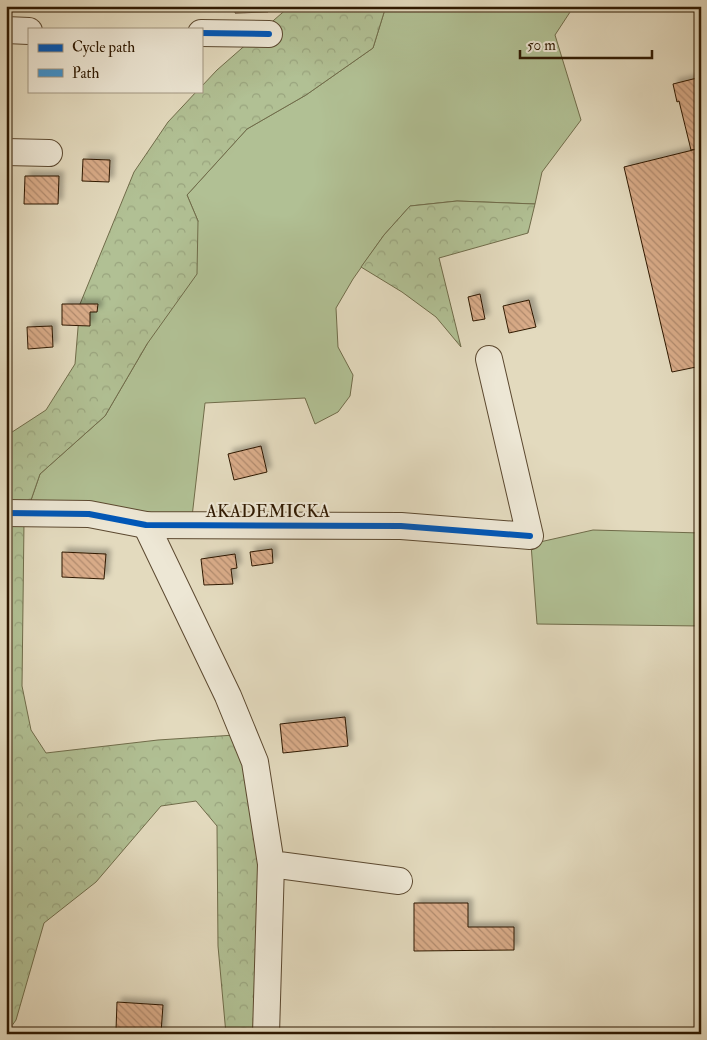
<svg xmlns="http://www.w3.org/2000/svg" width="707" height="1040" font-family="'IM FELL Double Pica',serif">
<defs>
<pattern id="forest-crowns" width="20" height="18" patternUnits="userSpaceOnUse" patternTransform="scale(1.25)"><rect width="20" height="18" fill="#b1c094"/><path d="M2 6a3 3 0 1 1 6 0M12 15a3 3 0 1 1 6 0" fill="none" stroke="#99a47e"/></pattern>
<pattern id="building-back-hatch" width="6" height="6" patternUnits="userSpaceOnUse" patternTransform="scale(1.25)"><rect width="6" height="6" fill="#d8ab88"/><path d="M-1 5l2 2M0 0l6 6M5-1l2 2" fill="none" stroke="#b08a6d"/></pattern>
<filter id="shadow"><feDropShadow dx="4.5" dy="-4.5" stdDeviation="2.5" flood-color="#0004"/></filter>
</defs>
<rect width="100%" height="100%" fill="#e3dabe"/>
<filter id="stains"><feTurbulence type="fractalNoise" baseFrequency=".004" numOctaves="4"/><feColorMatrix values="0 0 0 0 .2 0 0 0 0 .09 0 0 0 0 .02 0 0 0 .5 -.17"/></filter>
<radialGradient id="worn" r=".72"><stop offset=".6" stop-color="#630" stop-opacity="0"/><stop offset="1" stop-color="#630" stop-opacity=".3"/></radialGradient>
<!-- grass -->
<g fill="#b1c094" stroke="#706c4a">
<polygon points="386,6 574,6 555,35 581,120 542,172 535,204 457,201 410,206 384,235 353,279 336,308 338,347 353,375 350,396 338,412 315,424 305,398 205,403 192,517 30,503 40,474 105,416 147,344 198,221 187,195 247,129 306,95 373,48"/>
<polygon points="593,530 701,533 701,626 537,624 531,544"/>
</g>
<!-- forest -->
<g fill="url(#forest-crowns)" stroke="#706c4a">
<polygon points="290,6 386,6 373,48 306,95 247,129 187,195 198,221 197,274 147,344 105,416 40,474 30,503 6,502 6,436 46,410 75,364 80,304 134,172 168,122 197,91 201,91 201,87 217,70"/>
<polygon points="457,201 535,204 528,233 439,258 461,347 436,317 402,292 361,267 384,235 410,206"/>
<polygon points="6,522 24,522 22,686 31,730 46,753 158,740 235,735 248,765 262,865 260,1034 226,1034 218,946 217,826 196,801 161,806 96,882 44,923 16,1020 6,1034"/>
</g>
<!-- building -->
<g fill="url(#building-back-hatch)" stroke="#2f1901" filter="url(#shadow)">
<polygon points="39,6 71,6 71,10 39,9"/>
<polygon points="93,6 122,6 121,10 93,9"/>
<polygon points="235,6 268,6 268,12 235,13"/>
<polygon points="701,77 701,148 691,150 679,101 677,102 673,84"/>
<polygon points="701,148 701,366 672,372 624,167"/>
<polygon points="83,159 110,160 109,182 82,181"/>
<polygon points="25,176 59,176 58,204 24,204"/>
<polygon points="480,294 485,319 473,321 468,297"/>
<polygon points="529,300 536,327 509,333 503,306"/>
<polygon points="62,304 98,304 97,312 90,312 90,326 62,325"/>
<polygon points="52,326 53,347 28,349 27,327"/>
<polygon points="261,446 267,472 234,480 228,454"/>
<polygon points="272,549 273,563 252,566 250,552"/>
<polygon points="62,552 106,554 104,579 62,577"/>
<polygon points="235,554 237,568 231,569 233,584 204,585 201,559"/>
<polygon points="345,717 348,746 283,753 280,724"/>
<polygon points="414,903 468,903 468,927 514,927 514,950 414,951"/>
<polygon points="117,1002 163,1005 161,1033 116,1030"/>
</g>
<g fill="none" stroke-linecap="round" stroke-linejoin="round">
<defs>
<g id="minor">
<polyline points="6,30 29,31"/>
<polyline points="201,33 269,34"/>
<polyline points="6,152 49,153"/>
<polyline points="6,513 89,514 146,525 401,526 530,536 489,359"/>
<polyline points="146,525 228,696 255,762 271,864 399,881"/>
<polyline points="266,1034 271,864"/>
</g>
</defs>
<!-- minor casing -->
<use href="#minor" stroke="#5c4930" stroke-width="28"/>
<!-- minor -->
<use href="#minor" stroke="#ede7d5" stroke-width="26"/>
<!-- quiet -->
<polyline stroke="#3d93d0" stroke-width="5" stroke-dasharray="10 5" stroke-linecap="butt" points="447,1034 489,1030 553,1034"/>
<defs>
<g id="cycleway">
<polyline points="201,33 269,34"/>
<polyline points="6,513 89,514 146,525 401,526 530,536"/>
</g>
</defs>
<!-- cycleway casing -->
<use href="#cycleway" stroke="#ede7d5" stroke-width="9"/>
<!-- cycleway -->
<use href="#cycleway" stroke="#0057b8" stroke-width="6"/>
</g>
<g text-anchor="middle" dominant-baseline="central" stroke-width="4" stroke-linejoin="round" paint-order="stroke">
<!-- street labels -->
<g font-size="18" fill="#2f1901" stroke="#ede7d5">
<text x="268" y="511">AKADEMICKA</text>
</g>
</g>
<!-- margin -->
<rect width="707" height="1040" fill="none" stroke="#e3dabe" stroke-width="25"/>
<rect x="8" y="8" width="692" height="1025" fill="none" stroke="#2f1901" stroke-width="2.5"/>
<rect x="12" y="12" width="682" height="1015" fill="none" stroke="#2f1901"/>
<!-- legend -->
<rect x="28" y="28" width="175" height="65" fill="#ede7d5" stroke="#a19580"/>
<rect x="38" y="44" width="25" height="8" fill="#0057b8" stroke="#a19580"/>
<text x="72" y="52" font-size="15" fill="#2f1901">Cycle path</text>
<rect x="38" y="69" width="25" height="8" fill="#3d93d0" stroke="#a19580"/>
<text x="72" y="78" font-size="15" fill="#2f1901">Path</text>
<!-- scale -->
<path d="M520 50v8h132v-8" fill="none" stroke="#2f1901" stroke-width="2.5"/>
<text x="527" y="50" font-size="15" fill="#2f1901" stroke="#ede7d5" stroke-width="4" paint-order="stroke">50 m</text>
<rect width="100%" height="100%" filter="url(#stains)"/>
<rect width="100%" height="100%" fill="url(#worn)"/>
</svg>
